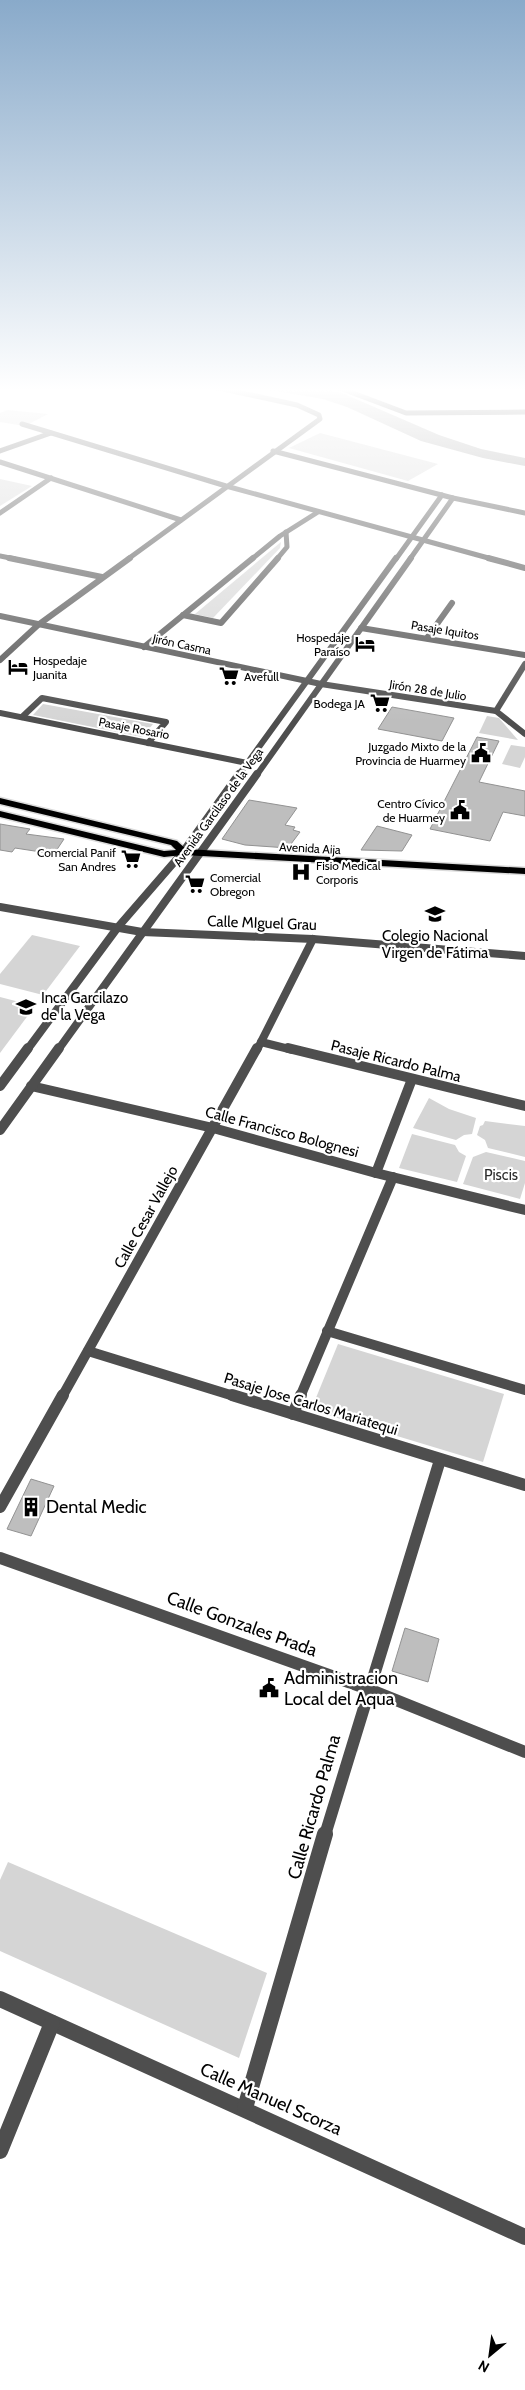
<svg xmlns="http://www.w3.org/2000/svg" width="525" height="2390" font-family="Cabin,sans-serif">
<rect width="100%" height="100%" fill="#fff"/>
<!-- green -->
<g fill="#d5d5d5">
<polygon points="7,410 48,414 25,426 0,422 0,413"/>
<polygon points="320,433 438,464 408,481 289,448"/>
<polygon points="0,479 32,486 0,506"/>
<polygon points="281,542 280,548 213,618 195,614"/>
<polygon points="43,704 153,724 142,737 33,715"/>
<polygon points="487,716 499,718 518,740 479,733"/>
<polygon points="511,745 525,747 525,757 520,768 502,764"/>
<polygon points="32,935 80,946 43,995 0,984 0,974"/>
<polygon points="0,997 35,1006 0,1053"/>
<polygon points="429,1098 449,1109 476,1118 472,1134 464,1135 456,1140 413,1128"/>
<polygon points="485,1121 525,1126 525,1157 488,1148 485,1140 477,1135 480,1126 483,1125"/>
<polygon points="412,1134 455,1145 459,1152 466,1156 457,1182 399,1168"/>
<polygon points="486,1152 525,1161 525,1183 520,1199 463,1184 473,1157"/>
<polygon points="338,1344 504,1394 483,1462 311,1410"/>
<polygon points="8,1862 267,1973 239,2058 0,1951 0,1880"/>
</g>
<!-- water -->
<polygon fill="#9c9c9c" points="252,387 314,387 342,393 439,435 481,449 525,458 525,466 483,458 421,441 347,407 323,399"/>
<!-- building -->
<g fill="#bebebe" stroke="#929292">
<polygon points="392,707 454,718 442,741 378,729"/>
<polygon points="477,737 499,741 479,782 525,791 525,816 503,812 490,841 430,829"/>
<polygon points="249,800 297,808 285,825 295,827 293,830 300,832 288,848 245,845 222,839"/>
<polygon points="0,824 30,829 26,834 64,839 54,854 15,848 12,852 0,850"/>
<polygon points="377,826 412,835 402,851 361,850"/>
<polygon points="31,1479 54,1486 31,1536 7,1529"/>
<polygon points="405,1628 439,1639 428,1682 392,1671"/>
</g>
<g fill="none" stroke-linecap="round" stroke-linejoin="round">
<defs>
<polygon id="primary" points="0,798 177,841 186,849 525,868 525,874 183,855 164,857 0,817 0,811 164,851 176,850 171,845 0,804"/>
</defs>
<!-- primary casing -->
<use href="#primary" stroke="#dbdbdb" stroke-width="3"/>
<!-- street-far5 -->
<g stroke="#4e4e4e" stroke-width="5">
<polyline points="22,424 226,486 492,559"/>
<polyline points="0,451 51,433"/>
<polyline points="273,451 453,498 525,513"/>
<polyline points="0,462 181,520"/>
<polyline points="0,513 51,478"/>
<polyline points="0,556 15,559"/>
<polyline points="128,559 320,419 319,415 297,405 214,387"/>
<polyline points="252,559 280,536 318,512"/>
<polyline points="277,559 287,547 286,532"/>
<polyline points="396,559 442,495"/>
<polyline points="410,559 453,498"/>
</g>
<!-- street-far4 -->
<g stroke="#4e4e4e" stroke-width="6">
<polyline points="9,558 102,577"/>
<polyline points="488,558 525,568"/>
<polyline points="183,615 221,623 278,558"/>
<polyline points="0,616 321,684 496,711 525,734"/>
<polyline points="361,628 525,655"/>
<polyline points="427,638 452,603"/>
<polyline points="144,647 253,558"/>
<polyline points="0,660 38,625 130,558"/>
<polyline points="496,711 525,664"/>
<polyline points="0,713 252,764"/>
<polyline points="22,717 42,698 166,722 148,743"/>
<polyline points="238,776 396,558"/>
<polyline points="256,776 411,558"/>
</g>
<!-- street-far3 -->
<g stroke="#4e4e4e" stroke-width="8">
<polyline points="0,907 142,932 313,939 525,956"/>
<polyline points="261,1042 293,1050"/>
<polyline points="27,1050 118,927 183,852 239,774"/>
<polyline points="58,1050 257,774"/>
<polyline points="257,1050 313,939"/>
</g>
<!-- street-far2 -->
<g stroke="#4e4e4e" stroke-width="10">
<polyline points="288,1048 525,1106"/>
<polyline points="0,1086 28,1048"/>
<polyline points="31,1086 213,1128 376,1173 525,1210"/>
<polyline points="0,1130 59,1048"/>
<polyline points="376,1173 412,1079"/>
<polyline points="327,1331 525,1390"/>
<polyline points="88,1351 237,1397"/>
<polyline points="62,1397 257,1048"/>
<polyline points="300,1397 393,1177"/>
</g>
<!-- street-far1 -->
<g stroke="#4e4e4e" stroke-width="12">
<polyline points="232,1395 525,1485"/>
<polyline points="293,1414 301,1395"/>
<polyline points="0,1507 63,1395"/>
<polyline points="0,1558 371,1690 525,1752"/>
<polyline points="325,1835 440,1460"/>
</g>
<!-- street -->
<g stroke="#4e4e4e" stroke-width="16">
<polyline points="0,1999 525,2237"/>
<polyline points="245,2108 325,1834"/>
<polyline points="0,2151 52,2023"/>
</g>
<!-- secondary -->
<polyline stroke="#1b1b1b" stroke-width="5" points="337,387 406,413 525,412"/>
<!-- primary -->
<use href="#primary" fill="#000" fill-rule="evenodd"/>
</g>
<!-- sky -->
<linearGradient id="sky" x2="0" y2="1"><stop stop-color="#89aaca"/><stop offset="0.54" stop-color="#fff"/><stop offset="1" stop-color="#fff" stop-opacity="0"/></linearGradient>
<rect width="525" height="722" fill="url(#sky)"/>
<!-- icons -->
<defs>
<symbol id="hotel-bare" viewBox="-9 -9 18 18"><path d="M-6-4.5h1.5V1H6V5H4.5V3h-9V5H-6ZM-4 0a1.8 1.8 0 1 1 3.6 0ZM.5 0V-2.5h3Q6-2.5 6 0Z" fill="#000" stroke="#fff" stroke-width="2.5" paint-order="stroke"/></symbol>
<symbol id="supermarket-bare" viewBox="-9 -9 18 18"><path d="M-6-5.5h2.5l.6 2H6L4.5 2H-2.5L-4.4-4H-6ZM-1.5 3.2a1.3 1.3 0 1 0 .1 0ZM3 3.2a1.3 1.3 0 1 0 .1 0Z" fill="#000" stroke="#fff" stroke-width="2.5" paint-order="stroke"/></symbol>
<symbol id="civic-bare" viewBox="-9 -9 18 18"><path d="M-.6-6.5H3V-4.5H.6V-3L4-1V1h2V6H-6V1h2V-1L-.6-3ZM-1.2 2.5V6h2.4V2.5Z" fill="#000" stroke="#fff" stroke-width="2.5" paint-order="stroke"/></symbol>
<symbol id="hospital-bare" viewBox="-9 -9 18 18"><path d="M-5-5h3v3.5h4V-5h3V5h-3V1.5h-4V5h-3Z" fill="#000" stroke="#fff" stroke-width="2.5" paint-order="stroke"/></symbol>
<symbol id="school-bare" viewBox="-9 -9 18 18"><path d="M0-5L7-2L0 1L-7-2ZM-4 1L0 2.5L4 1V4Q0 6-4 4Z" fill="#000" stroke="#fff" stroke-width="2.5" paint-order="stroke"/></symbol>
<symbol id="building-bare" viewBox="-9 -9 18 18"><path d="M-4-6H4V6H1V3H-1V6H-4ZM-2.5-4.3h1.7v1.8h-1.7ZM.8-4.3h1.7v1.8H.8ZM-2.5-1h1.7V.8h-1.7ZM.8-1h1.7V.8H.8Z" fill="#000" stroke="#fff" stroke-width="2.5" paint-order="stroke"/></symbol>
</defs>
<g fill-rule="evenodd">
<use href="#hotel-bare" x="351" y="630" width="28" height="28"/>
<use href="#hotel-bare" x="4" y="653" width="28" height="28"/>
<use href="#supermarket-bare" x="215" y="662" width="28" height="28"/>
<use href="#supermarket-bare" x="366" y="689" width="28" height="28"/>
<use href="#civic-bare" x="467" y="739" width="28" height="28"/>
<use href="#civic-bare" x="446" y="796" width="28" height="28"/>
<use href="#supermarket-bare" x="117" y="845" width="28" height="28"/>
<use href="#hospital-bare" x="287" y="858" width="28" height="28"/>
<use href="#supermarket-bare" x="181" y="870" width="28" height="28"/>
<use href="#school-bare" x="421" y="900" width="28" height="28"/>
<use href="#school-bare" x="12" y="993" width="28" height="28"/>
<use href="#building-bare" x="17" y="1493" width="28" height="28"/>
<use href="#civic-bare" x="255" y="1674" width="28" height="28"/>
</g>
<g text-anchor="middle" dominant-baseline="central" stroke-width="4.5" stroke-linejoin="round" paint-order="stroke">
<!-- far-street labels -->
<g font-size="12" fill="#000" stroke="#fff">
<text transform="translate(445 630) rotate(9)">Pasaje Iquitos</text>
<text transform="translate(182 644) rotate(12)">Jirón Casma</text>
<text transform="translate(428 690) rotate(9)">Jirón 28 de Julio</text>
<text transform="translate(134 728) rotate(11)">Pasaje Rosario</text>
<text transform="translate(218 807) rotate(-54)">Avenida Garcilaso de la Vega</text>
<text transform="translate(310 848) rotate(3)">Avenida Aija</text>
</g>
<!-- far-poi labels -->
<g font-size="12" fill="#000" stroke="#fff" text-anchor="end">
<text x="350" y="637">Hospedaje<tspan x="350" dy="14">Paraíso</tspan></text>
<text x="33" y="660" text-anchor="start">Hospedaje<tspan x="33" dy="14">Juanita</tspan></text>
<text x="244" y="676" text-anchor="start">Avefull</text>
<text x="365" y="703">Bodega JA</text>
<text x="466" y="746">Juzgado Mixto de la<tspan x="466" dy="14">Provincia de Huarmey</tspan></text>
<text x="445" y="803">Centro Cívico<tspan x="445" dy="14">de Huarmey</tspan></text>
<text x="116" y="852">Comercial Panif<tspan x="116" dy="14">San Andres</tspan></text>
<text x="316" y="865" text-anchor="start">Fisio Medical<tspan x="316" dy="14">Corporis</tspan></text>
<text x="210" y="877" text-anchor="start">Comercial<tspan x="210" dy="14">Obregon</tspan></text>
</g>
<!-- street labels -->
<g font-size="15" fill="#000" stroke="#fff">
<text transform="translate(262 923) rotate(2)">Calle MIguel Grau</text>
<text transform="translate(396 1061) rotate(14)">Pasaje Ricardo Palma</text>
<text transform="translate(282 1132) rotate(15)">Calle Francisco Bolognesi</text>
<text transform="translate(146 1217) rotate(-61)">Calle Cesar Vallejo</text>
<text transform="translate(311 1404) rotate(17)">Pasaje Jose Carlos Mariatequi</text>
</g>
<!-- poi labels -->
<g font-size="15" fill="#000" stroke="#fff">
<text x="435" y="936">Colegio Nacional<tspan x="435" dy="17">Virgen de Fátima</tspan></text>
<text x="41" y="998" text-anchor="start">Inca Garcilazo<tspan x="41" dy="17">de la Vega</tspan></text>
</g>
<!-- park labels -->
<g font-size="15" fill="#2c2c2c" stroke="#fff">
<text x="501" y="1175">Piscis</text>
</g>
<!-- near-poi labels -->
<g font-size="18" fill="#000" stroke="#fff" text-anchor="start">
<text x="46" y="1507">Dental Medic</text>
<text x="284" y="1678">Administracion<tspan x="284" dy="21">Local del Aqua</tspan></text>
</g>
<!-- near-street labels -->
<g font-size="18" fill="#000" stroke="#fff">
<text transform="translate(242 1624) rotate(20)">Calle Gonzales Prada</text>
<text transform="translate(314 1807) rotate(-74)">Calle Ricardo Palma</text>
<text transform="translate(271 2099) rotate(24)">Calle Manuel Scorza</text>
</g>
</g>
<!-- north arrow -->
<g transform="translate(490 2355) rotate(209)" stroke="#ffffff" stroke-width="4" paint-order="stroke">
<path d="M0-4L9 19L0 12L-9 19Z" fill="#000000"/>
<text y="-8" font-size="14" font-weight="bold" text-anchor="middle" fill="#000000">N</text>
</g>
</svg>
